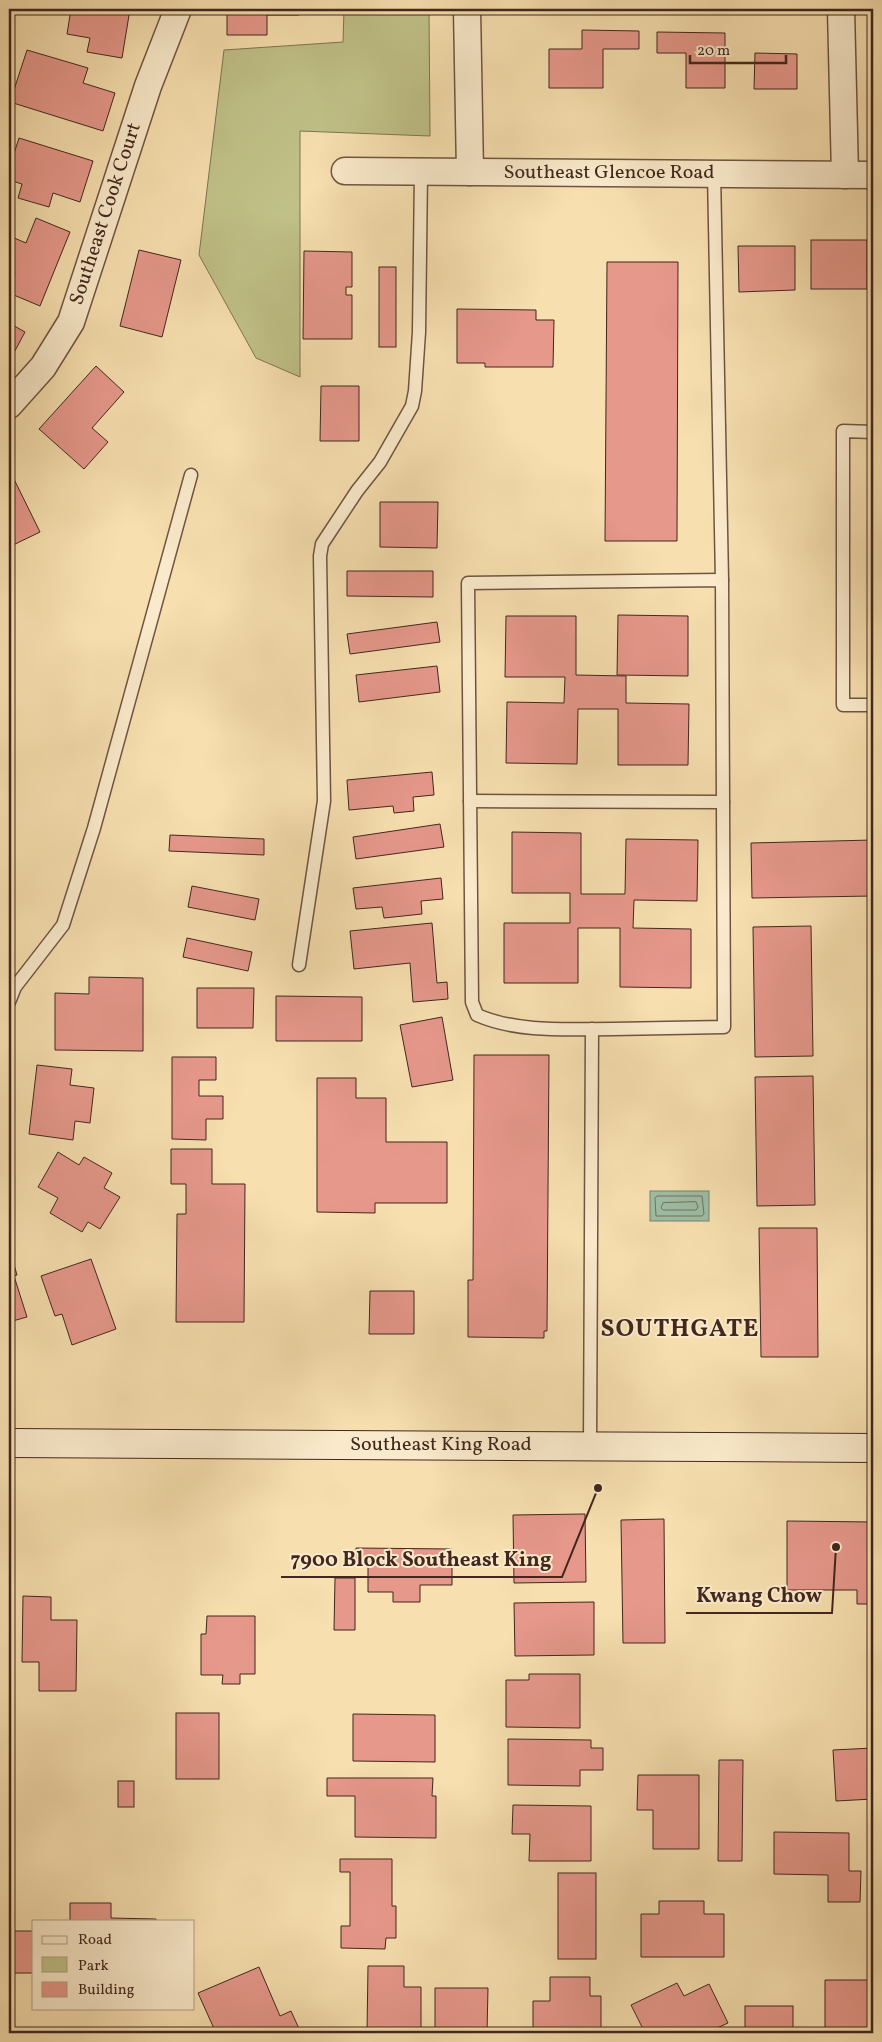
<svg xmlns="http://www.w3.org/2000/svg" width="882" height="2042" font-family="Vollkorn,serif">
<rect width="100%" height="100%" fill="#f7dfaf"/>
<filter id="stains"><feTurbulence type="fractalNoise" baseFrequency=".004" numOctaves="4"/><feColorMatrix values="0 0 0 0 .2 0 0 0 0 .09 0 0 0 0 .02 0 0 0 .5 -.17"/></filter>
<radialGradient id="worn" r=".72"><stop offset=".6" stop-color="#630" stop-opacity="0"/><stop offset="1" stop-color="#630" stop-opacity=".3"/></radialGradient>
<!-- green -->
<polygon fill="#c0c188" stroke="#807453" points="344,9 429,9 430,136 300,131 300,377 256,358 199,255 224,50 343,42"/>
<!-- water -->
<rect fill="#9ebda5" stroke="#79816f" x="650" y="1191" width="59" height="30"/>
<g fill="none" stroke-linecap="round" stroke-linejoin="round">
<!-- shore -->
<g stroke="#707262" stroke-width="1">
<polygon points="657,1196 702,1196 704,1214 702,1216 656,1216 655,1199"/>
<polygon points="696,1202 698,1207 696,1210 663,1210 661,1208 663,1203"/>
</g>
</g>
<!-- building -->
<g fill="#e6988b" stroke="#41271e">
<polygon points="71,9 130,9 122,58 87,52 90,38 67,34"/>
<polygon points="227,9 299,9 299,15 267,15 267,35 227,35"/>
<polygon points="582,30 639,31 639,49 603,49 603,88 549,88 549,49 582,49"/>
<polygon points="657,32 725,33 725,88 686,88 686,53 657,53"/>
<polygon points="27,50 88,68 83,83 115,93 103,131 10,102"/>
<polygon points="755,53 797,54 797,89 754,89"/>
<polygon points="19,138 93,161 80,202 53,193 49,207 18,198 22,184 9,180 9,169"/>
<polygon points="36,218 70,232 40,306 9,293 15,273 9,271 9,245 12,237 26,243"/>
<rect x="811" y="240" width="56" height="49"/>
<polygon points="738,246 795,246 795,290 739,292"/>
<polygon points="139,250 181,260 162,337 120,326"/>
<polygon points="304,251 352,252 352,287 346,287 346,295 352,295 352,339 303,339"/>
<polygon points="607,262 678,262 677,541 605,541"/>
<rect x="379" y="267" width="17" height="80"/>
<polygon points="457,309 536,310 536,320 554,320 553,367 485,367 485,363 457,363"/>
<polygon points="9,323 25,332 9,362"/>
<polygon points="96,366 124,392 92,428 108,442 84,469 39,429"/>
<polygon points="321,386 359,386 359,441 320,441"/>
<polygon points="9,469 40,532 9,547"/>
<polygon points="380,502 438,502 437,548 380,547"/>
<polygon points="347,571 433,571 433,597 347,596"/>
<polygon points="618,615 688,616 688,676 617,675"/>
<polygon points="506,616 576,616 576,675 626,676 626,703 689,704 688,765 618,765 618,709 578,709 577,764 506,763 507,702 564,703 565,677 505,677"/>
<polygon points="437,622 440,642 350,654 347,634"/>
<polygon points="437,666 440,692 359,702 356,675"/>
<polygon points="432,772 434,795 413,797 414,811 394,813 393,806 349,810 347,780"/>
<polygon points="440,824 444,847 356,859 353,837"/>
<polygon points="512,832 581,833 581,894 625,894 626,839 698,840 697,901 634,900 633,928 691,929 691,988 620,987 620,928 578,928 578,983 504,983 504,923 570,923 570,893 512,893"/>
<polygon points="170,835 264,839 264,855 169,851"/>
<polygon points="873,840 873,896 752,898 751,843"/>
<polygon points="441,878 443,899 421,901 422,914 384,918 382,907 356,909 353,888"/>
<polygon points="192,886 259,899 255,920 188,907"/>
<polygon points="432,923 437,983 447,982 448,999 413,1002 410,963 354,969 350,931"/>
<polygon points="811,926 813,1056 755,1057 753,927"/>
<polygon points="187,938 252,952 248,971 183,957"/>
<polygon points="89,977 143,978 143,1051 55,1050 55,993 89,994"/>
<polygon points="197,988 254,988 253,1028 197,1028"/>
<polygon points="276,996 362,997 362,1041 276,1041"/>
<polygon points="442,1017 453,1080 412,1087 400,1025"/>
<polygon points="474,1055 549,1055 547,1331 544,1331 544,1338 468,1337 468,1280 473,1280"/>
<polygon points="172,1057 216,1057 216,1080 199,1080 199,1096 223,1096 223,1119 206,1119 206,1140 172,1139"/>
<polygon points="37,1065 72,1069 70,1085 94,1088 90,1123 75,1121 73,1140 29,1134"/>
<polygon points="813,1076 815,1205 757,1206 755,1077"/>
<polygon points="317,1078 356,1078 356,1098 386,1098 386,1142 447,1142 447,1203 375,1203 375,1213 317,1212"/>
<polygon points="171,1149 212,1149 212,1184 245,1184 244,1322 176,1322 177,1214 186,1214 186,1184 171,1184"/>
<polygon points="58,1152 79,1165 84,1157 112,1173 104,1188 120,1197 100,1229 88,1222 82,1232 50,1213 58,1198 38,1187"/>
<polygon points="759,1228 817,1228 818,1357 761,1357"/>
<polygon points="9,1247 17,1275 14,1276 27,1317 9,1322"/>
<polygon points="91,1259 116,1329 72,1345 62,1314 55,1316 41,1276"/>
<polygon points="370,1291 414,1291 414,1334 369,1334"/>
<polygon points="585,1514 586,1582 514,1583 513,1515"/>
<polygon points="664,1519 665,1643 623,1643 621,1520"/>
<polygon points="787,1521 873,1522 873,1604 857,1604 857,1590 787,1590"/>
<polygon points="356,1548 452,1549 452,1585 420,1585 420,1602 393,1602 393,1592 368,1592 368,1559 356,1559"/>
<polygon points="335,1578 355,1578 355,1630 334,1630"/>
<polygon points="23,1596 51,1597 51,1620 77,1620 76,1691 39,1691 39,1662 22,1662"/>
<polygon points="594,1602 594,1655 515,1656 514,1603"/>
<polygon points="207,1616 255,1616 255,1674 240,1674 240,1684 222,1684 223,1675 201,1675 201,1634 206,1634"/>
<polygon points="529,1674 580,1674 580,1728 506,1727 506,1680 529,1680"/>
<rect x="176" y="1713" width="43" height="66"/>
<polygon points="353,1714 435,1715 435,1762 353,1761"/>
<polygon points="508,1739 591,1740 591,1748 603,1748 603,1770 580,1770 580,1786 508,1785"/>
<polygon points="873,1748 873,1799 836,1801 833,1750"/>
<polygon points="719,1760 743,1760 742,1861 718,1861"/>
<polygon points="638,1775 699,1775 699,1849 653,1849 653,1810 637,1810"/>
<polygon points="327,1778 433,1778 432,1796 436,1796 436,1838 355,1837 355,1796 327,1796"/>
<rect x="118" y="1781" width="16" height="26"/>
<polygon points="513,1805 591,1806 591,1861 529,1861 530,1834 512,1834"/>
<polygon points="774,1832 849,1833 849,1871 861,1871 860,1902 828,1902 828,1875 774,1874"/>
<polygon points="340,1859 392,1859 392,1906 396,1906 396,1938 386,1938 385,1949 341,1948 341,1926 350,1926 350,1872 340,1872"/>
<rect x="558" y="1873" width="38" height="86"/>
<polygon points="659,1901 704,1901 704,1914 724,1914 724,1957 641,1957 641,1914 659,1914"/>
<polygon points="70,1903 111,1903 111,1918 156,1919 156,1921 70,1921"/>
<rect x="9" y="1931" width="25" height="42"/>
<polygon points="368,1966 404,1966 404,1987 421,1987 421,2033 367,2033"/>
<polygon points="259,1967 280,2016 291,2011 301,2033 216,2033 198,1993"/>
<polygon points="550,1977 590,1977 590,1996 601,1996 601,2033 533,2033 533,2001 550,2001"/>
<polygon points="825,1980 873,1980 873,2033 838,2033 838,2030 825,2029"/>
<polygon points="677,1983 684,1996 709,1984 728,2023 706,2033 645,2033 631,2005"/>
<polygon points="435,1988 488,1988 487,2033 435,2033"/>
<rect x="745" y="2006" width="48" height="27"/>
</g>
<g fill="none" stroke-linecap="round" stroke-linejoin="round">
<defs>
<g id="lane">
<polyline points="714,173 722,580"/>
<polyline points="873,432 843,431 843,705 873,705"/>
<path d="M 722,580 L 724,1027 C 687,1028 650,1028 613,1029 C 569,1029 518,1033 477,1015 L 472,1002 L 468,583 Z"/>
<polyline points="470,801 723,802"/>
<polyline points="299,965 324,801 320,556 322,544 357,491 380,462 412,406 415,391 419,332 421,172"/>
<polyline points="9,1002 15,987 63,925 94,828 191,475"/>
<polyline points="590,1446 592,1029"/>
</g>
<g id="street">
<polyline points="467,9 470,172"/>
<polyline points="841,9 845,175"/>
<polyline points="345,171 873,175"/>
<polyline points="9,405 43,367 71,322 148,86 178,9"/>
</g>
<polyline id="secondary" points="9,1443 873,1448"/>
</defs>
<!-- lane casing -->
<use href="#lane" stroke="#6e5542" stroke-width="15"/>
<!-- street casing -->
<use href="#street" stroke="#6e5542" stroke-width="29"/>
<!-- secondary casing -->
<use href="#secondary" stroke="#41271e" stroke-width="30"/>
<!-- lane -->
<use href="#lane" stroke="#faeacb" stroke-width="12"/>
<!-- street -->
<use href="#street" stroke="#faeacb" stroke-width="26"/>
<!-- secondary -->
<use href="#secondary" stroke="#faeacb" stroke-width="28"/>
</g>
<g text-anchor="middle" dominant-baseline="central" stroke-width="4" stroke-linejoin="round" paint-order="stroke">
<!-- street labels -->
<g font-size="20" fill="#41271e" stroke="#faeacb">
<text x="609" y="173">Southeast Glencoe Road</text>
<text transform="translate(106 214) rotate(-72)">Southeast Cook Court</text>
<text x="441" y="1445">Southeast King Road</text>
</g>
<!-- district labels -->
<g font-size="25" font-weight="bold" letter-spacing="1" fill="#41271e" stroke="#faeacb">
<text x="680" y="1329">SOUTHGATE</text>
</g>
</g>
<!-- callouts -->
<path fill="none" stroke="#41271e" stroke-width="2" d="M598 1488L562 1577H281M836 1547L832 1613H686"/>
<g fill="#41271e" stroke="#faeacb" stroke-width="2">
<circle cx="598" cy="1488" r="5"/>
<circle cx="836" cy="1547" r="5"/>
</g>
<g font-size="21" text-anchor="middle" font-weight="bold" fill="#41271e" stroke="#faeacb" stroke-width="4" stroke-linejoin="round" paint-order="stroke">
<text x="421" y="1566">7900 Block Southeast King</text>
<text x="759" y="1602">Kwang Chow</text>
</g>
<!-- margin -->
<rect width="882" height="2042" fill="none" stroke="#f7dfaf" stroke-width="30"/>
<rect x="10" y="10" width="862" height="2022" fill="none" stroke="#41271e" stroke-width="2.5"/>
<rect x="15" y="15" width="852" height="2012" fill="none" stroke="#41271e"/>
<!-- legend -->
<rect x="32" y="1920" width="162" height="90" fill="#faeacb" stroke="#b09c86"/>
<rect x="42" y="1936" width="25" height="8" fill="#faeacb" stroke="#b09c86"/>
<text x="78" y="1944" font-size="15" fill="#41271e">Road</text>
<rect x="42" y="1957" width="25" height="15" fill="#c0c188" stroke="#b09c86"/>
<text x="78" y="1970" font-size="15" fill="#41271e">Park</text>
<rect x="42" y="1982" width="25" height="15" fill="#e6988b" stroke="#b09c86"/>
<text x="78" y="1994" font-size="15" fill="#41271e">Building</text>
<!-- scale -->
<path d="M690 55v8h96v-8" fill="none" stroke="#41271e" stroke-width="2.5"/>
<text x="697" y="55" font-size="15" fill="#41271e" stroke="#faeacb" stroke-width="4" paint-order="stroke">20 m</text>
<rect width="100%" height="100%" filter="url(#stains)"/>
<rect width="100%" height="100%" fill="url(#worn)"/>
</svg>
